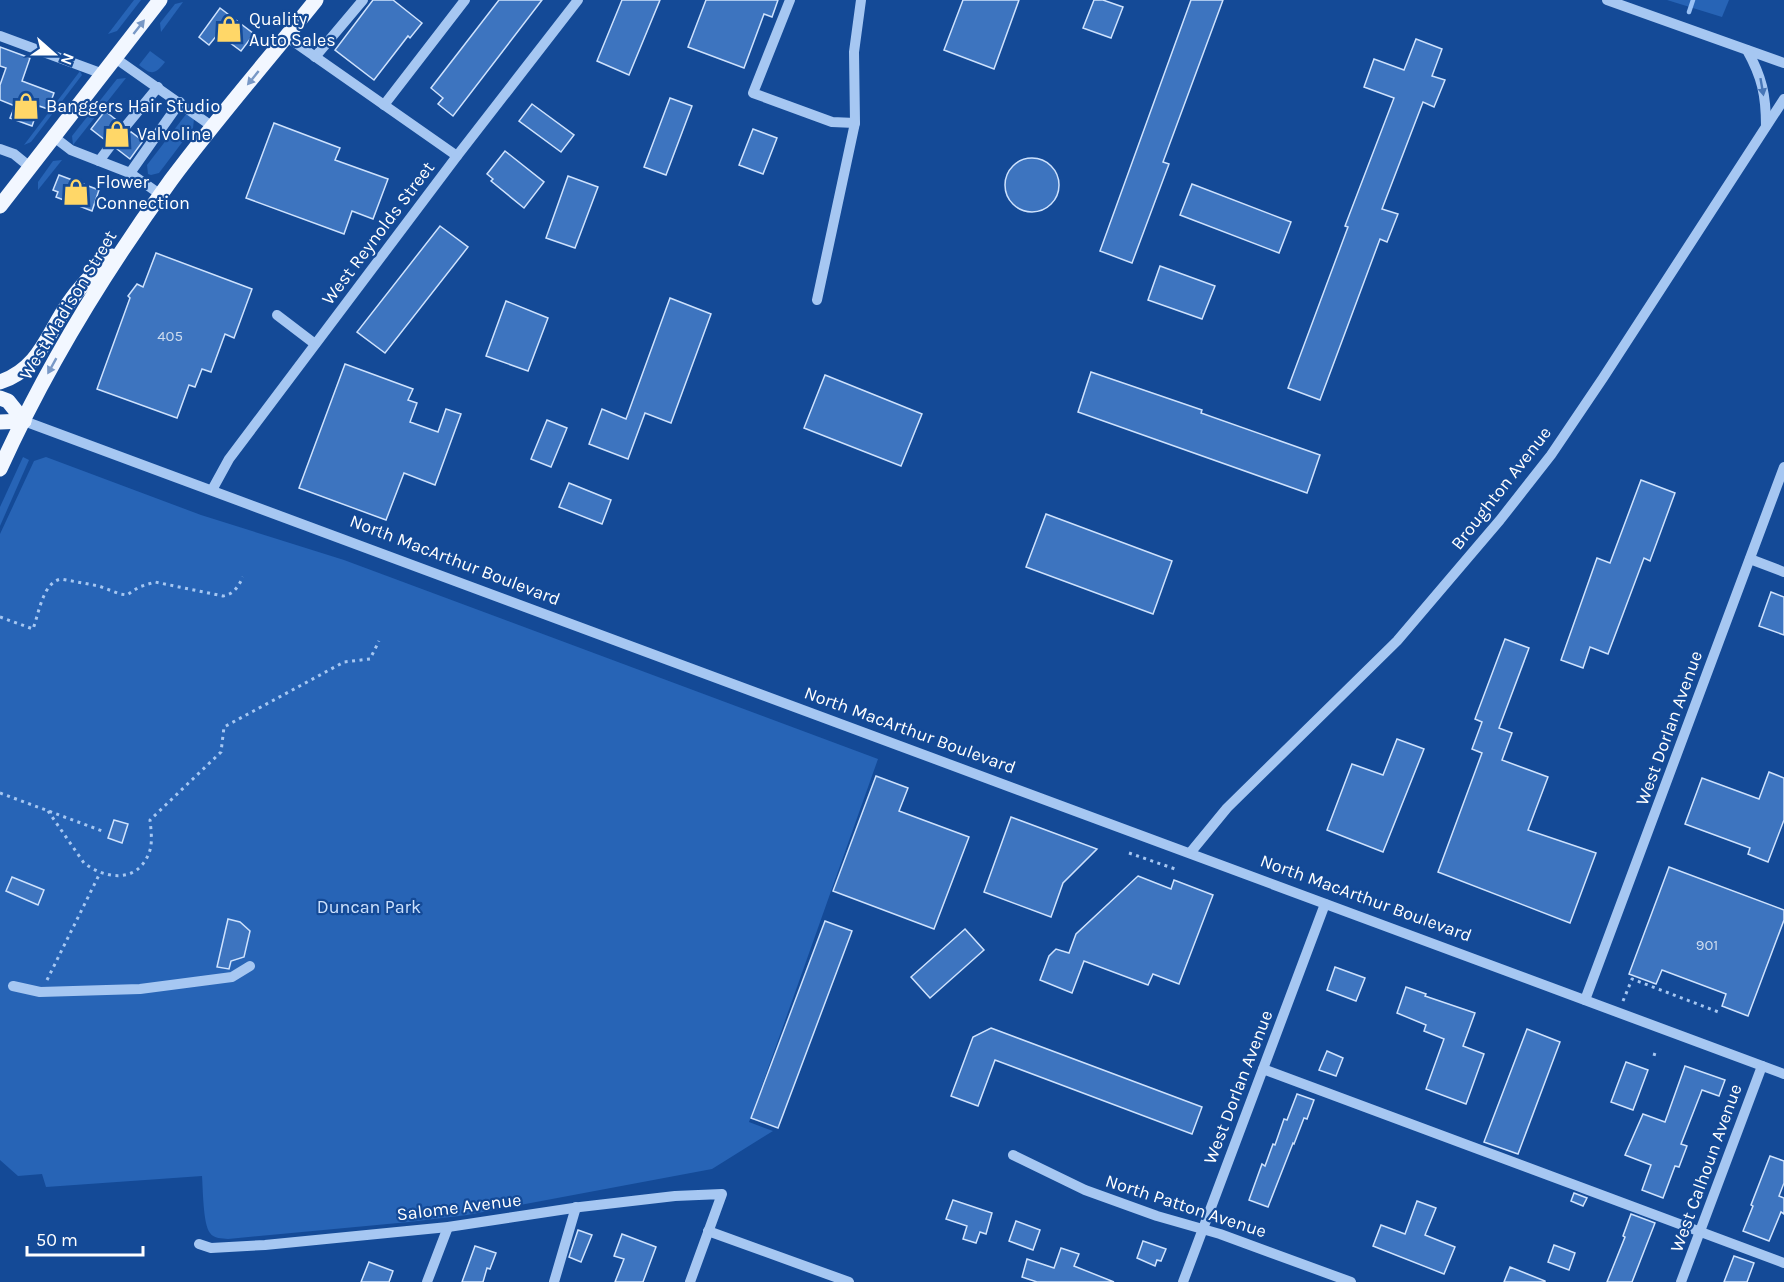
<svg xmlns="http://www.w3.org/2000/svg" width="1784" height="1282" font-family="Karla,sans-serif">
<rect width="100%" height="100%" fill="#144a97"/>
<!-- green -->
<g fill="#2764b6">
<polygon points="134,0 141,0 117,31 108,34"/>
<polygon points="1667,0 1729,0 1722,17"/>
<polygon points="183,2 161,32 160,23 175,4"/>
<path d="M 150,51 L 165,62 C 155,75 151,75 139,65 Z"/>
<polygon points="80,71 82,75 31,142 24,145"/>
<polygon points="126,78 73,145 72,136 117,79"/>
<polygon points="187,113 194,119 193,128 159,173 151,175 148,174 147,165"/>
<polygon points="62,160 38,190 38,182 53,161"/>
<polygon points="23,457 29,460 0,526 0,507"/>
<path d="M 46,457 L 201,515 L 344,560 L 878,759 L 749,1122 L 773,1131 L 712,1169 L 467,1215 L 409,1222 L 228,1239 C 222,1238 214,1239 210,1233 C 203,1224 203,1189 202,1176 L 46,1187 L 42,1174 L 18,1176 L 0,1160 L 0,534 L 34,461 Z"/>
</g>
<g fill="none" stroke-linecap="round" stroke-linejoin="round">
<!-- stream -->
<polyline stroke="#99c1f5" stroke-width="4.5" points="1689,12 1693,0"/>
</g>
<!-- building -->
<g fill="#3d74bf" stroke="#cee2fd" stroke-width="1.5">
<polygon points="373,0 393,0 422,23 410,38 408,36 374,80 335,50"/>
<polygon points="499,0 542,0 453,116 438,104 443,98 431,88"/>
<polygon points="622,0 660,0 629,75 597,61"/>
<polygon points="706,0 778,0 772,17 764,14 744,68 688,47"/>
<polygon points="963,0 1019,0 994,69 944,50"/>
<polygon points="1094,0 1103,0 1123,7 1111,38 1083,28"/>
<polygon points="1191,0 1223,0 1163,162 1169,164 1132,263 1100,251"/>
<polygon points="220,8 254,34 241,51 218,34 209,45 199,37"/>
<polygon points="1416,39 1442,49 1432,76 1445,80 1434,107 1423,102 1382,209 1398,214 1387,242 1380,239 1320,400 1288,388 1348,227 1345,226 1394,98 1364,87 1374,59 1404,70"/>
<polygon points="0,47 30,58 22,81 54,93 48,109 39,106 32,126 10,118 15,106 0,100 0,85 6,68 0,66"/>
<polygon points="670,98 692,106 666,175 644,167"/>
<polygon points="532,104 574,135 561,152 519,121"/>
<polygon points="105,111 119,122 118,129 121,133 127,134 131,132 143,141 130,159 117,149 118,145 116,139 111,138 105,140 91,129"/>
<polygon points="274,123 340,148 335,160 388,179 373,219 352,211 344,234 246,198"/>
<polygon points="753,129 777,138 763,174 739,165"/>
<polygon points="505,151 544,182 524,208 491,181 493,179 487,174"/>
<circle cx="1032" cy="185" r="27"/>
<polygon points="59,175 99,190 92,211 56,197 58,192 53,190"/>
<polygon points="568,176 598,187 575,248 546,238"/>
<polygon points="1192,184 1291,222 1279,253 1180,215"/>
<polygon points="440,226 468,247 385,353 357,332"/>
<polygon points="156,253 252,289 234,338 225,334 211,372 202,369 195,387 189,385 177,418 97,389 130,298 128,296 137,284 143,287"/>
<polygon points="1160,266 1215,286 1202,319 1148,300"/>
<polygon points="670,298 711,314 671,423 645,413 628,459 589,444 602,409 626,419"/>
<polygon points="506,301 548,318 528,371 486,356"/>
<polygon points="345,364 413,389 408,400 417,403 410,422 438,432 446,409 461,414 435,485 404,473 386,520 299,488"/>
<polygon points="1091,372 1202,410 1201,413 1320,455 1307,493 1078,412"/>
<polygon points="825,375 922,414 901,466 804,428"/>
<polygon points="547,420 567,428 551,467 531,459"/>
<polygon points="1641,480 1675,493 1650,561 1644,558 1608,654 1590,647 1583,668 1561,660 1597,558 1610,563"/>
<polygon points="569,483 611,500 602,524 559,507"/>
<polygon points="1046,514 1172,561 1153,614 1026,567"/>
<polygon points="1771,592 1784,597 1784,635 1759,626"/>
<polygon points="1505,639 1529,648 1499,728 1512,733 1502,760 1548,777 1528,830 1596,853 1570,923 1438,872 1482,753 1472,749 1482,722 1475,719"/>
<polygon points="1397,739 1424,749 1383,852 1327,830 1352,764 1383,775"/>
<polygon points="1769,772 1784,778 1784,820 1768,862 1748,854 1750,848 1685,824 1702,778 1759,799"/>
<polygon points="876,776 908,788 899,811 969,837 934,929 833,891"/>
<polygon points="1011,817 1097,849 1063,883 1051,917 984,892"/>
<polygon points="114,820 128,824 122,843 108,838"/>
<polygon points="1669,867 1784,910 1784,920 1748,1016 1722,1006 1726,994 1662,970 1656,984 1629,974"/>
<polygon points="1138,876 1171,889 1174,880 1213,895 1179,984 1153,974 1148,985 1084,961 1072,993 1040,980 1049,956 1056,949 1069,953 1076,934"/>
<polygon points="12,877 44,890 38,905 6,891"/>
<polygon points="228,919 240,922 250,931 244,957 231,961 229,969 217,967"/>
<polygon points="825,921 852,931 778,1128 751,1118"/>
<polygon points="965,929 984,950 930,998 911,977"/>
<polygon points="1335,967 1365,978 1356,1001 1327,990"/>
<polygon points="1406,987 1426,994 1425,996 1475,1013 1463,1046 1484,1054 1466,1104 1426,1089 1444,1039 1424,1031 1426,1025 1397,1013"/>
<polygon points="991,1028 1202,1107 1192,1134 995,1060 978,1106 951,1096 973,1037"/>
<polygon points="1527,1029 1560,1042 1518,1154 1484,1142"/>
<polygon points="1327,1051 1343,1058 1336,1076 1319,1070"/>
<polygon points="1626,1062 1648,1070 1633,1110 1611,1102"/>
<polygon points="1685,1066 1725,1080 1719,1096 1702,1090 1681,1144 1687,1146 1679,1167 1675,1166 1663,1198 1642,1190 1651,1165 1625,1155 1643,1114 1665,1122"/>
<polygon points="1297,1094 1314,1100 1307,1119 1304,1118 1294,1144 1293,1143 1268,1207 1249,1200 1262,1164 1265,1166 1273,1144 1275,1145 1284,1119 1287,1120"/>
<polygon points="1770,1156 1784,1161 1784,1183 1779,1196 1784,1198 1784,1214 1781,1212 1769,1241 1743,1231 1753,1206 1751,1205"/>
<polygon points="1574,1193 1587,1198 1583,1206 1571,1201"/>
<polygon points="953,1200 992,1213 986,1234 980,1232 976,1243 963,1239 967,1226 946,1219"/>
<polygon points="1417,1201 1436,1208 1425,1235 1455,1247 1444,1274 1373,1246 1381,1225 1405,1234"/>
<polygon points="1631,1214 1655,1223 1632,1282 1607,1282 1625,1237 1623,1236"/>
<polygon points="1016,1221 1040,1230 1033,1250 1009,1241"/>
<polygon points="578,1230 592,1235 581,1262 569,1257"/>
<polygon points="622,1234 656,1247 643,1282 615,1282 624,1259 614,1256"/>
<polygon points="1143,1241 1166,1249 1161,1261 1157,1260 1155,1266 1137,1258"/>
<polygon points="1554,1245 1575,1253 1569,1270 1548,1262"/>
<polygon points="475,1246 496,1253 490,1269 487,1268 483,1282 462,1282"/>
<polygon points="1061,1248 1079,1254 1074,1266 1114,1282 1037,1282 1022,1277 1027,1259 1054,1268"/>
<polygon points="1734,1256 1754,1263 1747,1282 1724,1282"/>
<polygon points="369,1262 393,1271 389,1282 361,1282"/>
<polygon points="1510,1267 1545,1281 1545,1282 1504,1282"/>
</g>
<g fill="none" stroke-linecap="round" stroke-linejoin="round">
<!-- minor-tunnel -->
<polyline stroke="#3765a7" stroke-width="10" stroke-dasharray="10 5" stroke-linecap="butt" points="111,145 125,127"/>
<!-- path -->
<g stroke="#a6c7f2" stroke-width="3" stroke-dasharray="3 4.5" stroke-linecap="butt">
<path d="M 0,617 L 33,629 C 39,613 43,582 61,579 L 99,586 L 120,594 L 127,595 L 139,587 L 155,582 L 223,596 C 234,594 238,587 243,577"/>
<polyline points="0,793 105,832"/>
<path d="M 48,811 L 84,863 C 105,879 137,884 149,853 C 153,843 151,830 150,820 L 221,752 L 224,727 L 344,662 L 370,659 L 379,641"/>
<polyline points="1129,853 1178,870"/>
<polyline points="47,980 100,873"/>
<polyline points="1623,1001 1632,979 1721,1013"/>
<polyline points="1653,1054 1660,1056"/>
</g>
<!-- minor -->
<g stroke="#a6c7f2" stroke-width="10">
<polyline points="790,0 753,93 832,122 855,123"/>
<polyline points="1607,0 1784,63"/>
<polyline points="0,36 103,74"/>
<polyline points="287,37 457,156"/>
<path d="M 1747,50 C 1762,77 1766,95 1766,126"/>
<polyline points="315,57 363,0"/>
<polyline points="115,58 213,127"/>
<polyline points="384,105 465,0"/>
<polyline points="125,127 158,87"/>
<polyline points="54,137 71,150 130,173"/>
<polyline points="0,149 14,154 30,167"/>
<polyline points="99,161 111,145"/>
<polyline points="161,195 130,173 180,102"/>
<polyline points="817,300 855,123 854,52 861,0"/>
<polyline points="277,315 315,344"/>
<polyline points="24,421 1784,1074"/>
<polyline points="212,490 229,459 457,156 578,0"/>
<polyline points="1750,559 1784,572"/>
<polyline points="1190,853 1227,808 1397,641 1500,520 1551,455 1603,378 1784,99"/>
<polyline points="13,986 40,992 140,989 232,977 250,966"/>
<polyline points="1585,1000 1784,467"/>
<polyline points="1263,1069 1784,1263"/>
<polyline points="1013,1155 1085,1190 1157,1216 1220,1234 1351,1282"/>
<polyline points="708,1231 849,1282"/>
<polyline points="199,1244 211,1248 265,1245 448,1227 580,1207 675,1196 722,1194 690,1282"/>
<polyline points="427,1282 448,1227"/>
<polyline points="554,1282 576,1207"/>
<polyline points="1183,1282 1325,904"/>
<polyline points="1681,1282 1762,1066"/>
</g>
<!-- major -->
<g stroke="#f2f7ff" stroke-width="15">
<polyline points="0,206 160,0"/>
<path d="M 0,382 C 39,369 47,335 68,304 C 80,286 96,270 112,256"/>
<polyline points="0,398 8,401 24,421"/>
<polyline points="0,422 24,421"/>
<path d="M 0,469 C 46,367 105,271 171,180 C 217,118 268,60 316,0"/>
</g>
</g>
<!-- one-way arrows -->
<defs><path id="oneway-solid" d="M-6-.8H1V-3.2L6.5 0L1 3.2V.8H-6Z" transform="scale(1.5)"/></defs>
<g fill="#7898c6">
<use href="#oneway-solid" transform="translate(139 27) rotate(-52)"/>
<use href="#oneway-solid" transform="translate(253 78) rotate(129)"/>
<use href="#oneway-solid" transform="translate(52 366) rotate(119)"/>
</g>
<use fill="#4776b7" href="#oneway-solid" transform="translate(1762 87) rotate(80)"/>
<!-- icons -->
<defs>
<symbol id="shop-bare" viewBox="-9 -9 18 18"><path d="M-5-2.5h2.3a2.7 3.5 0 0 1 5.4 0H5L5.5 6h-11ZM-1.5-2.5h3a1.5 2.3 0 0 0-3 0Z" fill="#ffd768" stroke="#144a97" stroke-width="2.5" paint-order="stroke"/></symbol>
</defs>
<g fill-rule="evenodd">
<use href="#shop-bare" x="210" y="10" width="38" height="38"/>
<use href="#shop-bare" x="7" y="87" width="38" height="38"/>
<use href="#shop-bare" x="98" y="115" width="38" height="38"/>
<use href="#shop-bare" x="57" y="173" width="38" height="38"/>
</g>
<g text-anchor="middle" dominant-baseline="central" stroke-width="4.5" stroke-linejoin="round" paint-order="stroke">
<!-- number labels -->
<g font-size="15" fill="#cedcef">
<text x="170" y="336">405</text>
<text x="1707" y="945">901</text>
</g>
<!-- poi labels -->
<g font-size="18" fill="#fff" stroke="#144a97" text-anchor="start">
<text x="249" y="19">Quality<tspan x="249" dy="21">Auto Sales</tspan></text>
<text x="46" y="106">Banggers Hair Studio</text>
<text x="137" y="134">Valvoline</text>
<text x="96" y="182">Flower<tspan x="96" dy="21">Connection</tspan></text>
</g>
<!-- street labels -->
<g font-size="18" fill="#fff" stroke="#144a97">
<text transform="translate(378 233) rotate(-53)">West Reynolds Street</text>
<text transform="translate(68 305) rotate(-59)">West Madison Street</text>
<text transform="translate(1501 488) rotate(-52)">Broughton Avenue</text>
<text transform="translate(455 560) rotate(21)">North MacArthur Boulevard</text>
<text transform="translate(1669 728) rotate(-70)">West Dorlan Avenue</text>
<text transform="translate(910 730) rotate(20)">North MacArthur Boulevard</text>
<text transform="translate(1366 898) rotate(20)">North MacArthur Boulevard</text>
<text transform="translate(1238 1087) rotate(-69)">West Dorlan Avenue</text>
<text transform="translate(1706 1168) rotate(-70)">West Calhoun Avenue</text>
<text transform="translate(1186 1206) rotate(18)">North Patton Avenue</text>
<text transform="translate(459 1207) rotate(-7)">Salome Avenue</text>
</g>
<!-- park labels -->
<g font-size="18" fill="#cee2fd" stroke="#144a97">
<text x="369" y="907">Duncan Park</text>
</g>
</g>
<!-- north arrow -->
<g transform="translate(54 54) rotate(111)" stroke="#144a97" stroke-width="4.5" paint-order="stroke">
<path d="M0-4.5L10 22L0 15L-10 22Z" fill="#ffffff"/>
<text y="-9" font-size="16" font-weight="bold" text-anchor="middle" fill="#ffffff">N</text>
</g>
<!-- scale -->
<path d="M27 1246v9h116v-9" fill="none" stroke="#ffffff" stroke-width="3"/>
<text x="36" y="1246" font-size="18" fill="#ffffff" stroke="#144a97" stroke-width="4.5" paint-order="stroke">50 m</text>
</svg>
